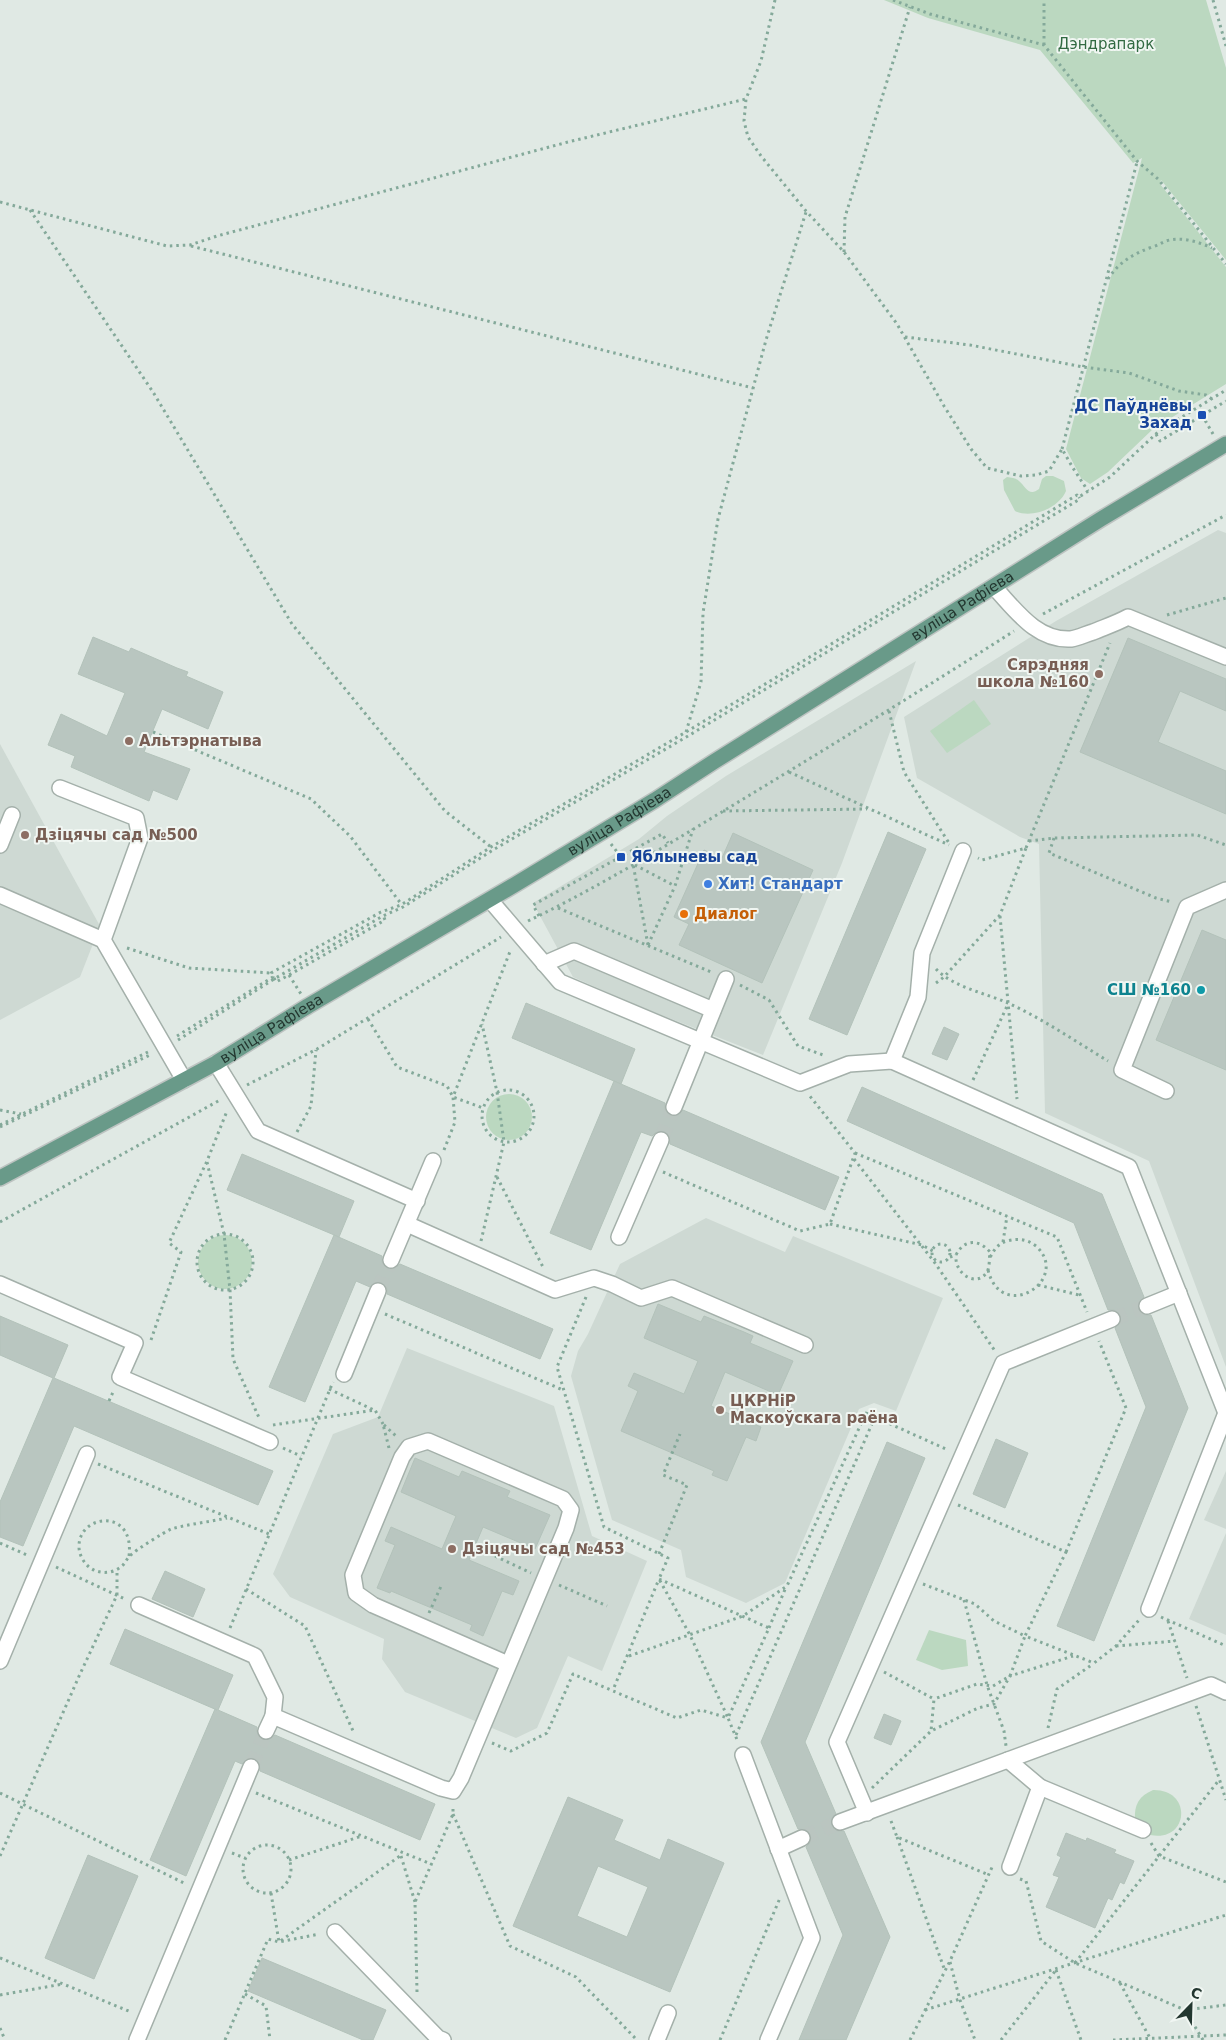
<svg xmlns="http://www.w3.org/2000/svg" width="1226" height="2040" font-family="'DejaVu Sans',sans-serif">
<rect width="100%" height="100%" fill="#e0e9e4"/>
<!-- built -->
<g fill="#ced9d3">
<polygon points="1218,530 1226,533 1226,1367 1149,1161 1045,1113 1039,844 1020,837 917,778 904,717 1056,621"/>
<polygon points="916,661 842,863 763,1055 631,1003 573,977 533,903 639,839 667,816 726,776"/>
<polygon points="0,744 100,926 80,977 0,1020"/>
<polygon points="706,1218 785,1252 793,1236 943,1298 896,1411 874,1403 859,1409 785,1583 746,1603 686,1577 681,1550 612,1520 571,1376 578,1351 588,1334 620,1264"/>
<polygon points="407,1348 554,1406 592,1536 647,1561 602,1671 568,1656 537,1728 516,1738 405,1692 382,1659 384,1639 290,1597 273,1574 333,1434 378,1417"/>
<polygon points="1226,1471 1226,1529 1204,1520"/>
<polygon points="1226,1533 1226,1635 1189,1619"/>
</g>
<!-- green -->
<g fill="#bbd8c0">
<polygon points="884,0 1206,0 1226,68 1226,260 1161,180 1160,184 1226,267 1226,384 1153,429 1108,472 1090,484 1081,478 1066,449 1142,158 1133,163 1040,50 928,18"/>
<path d="M 1046,476 L 1053,476 L 1064,481 L 1066,491 C 1059,508 1032,519 1015,511 L 1004,490 L 1003,480 L 1007,477 C 1012,478 1016,478 1019,481 C 1026,487 1029,497 1039,489 L 1042,479 Z"/>
<polygon points="974,700 991,724 947,753 930,731"/>
<circle cx="509" cy="1117" r="23"/>
<circle cx="225" cy="1262" r="27"/>
<polygon points="929,1630 966,1640 968,1666 942,1670 916,1660"/>
<path d="M 1153,1790 C 1193,1789 1189,1843 1150,1835 L 1135,1819 C 1134,1805 1139,1796 1153,1790 Z"/>
</g>
<!-- building -->
<g fill="#b9c6c0" stroke="#b3c2ba" fill-rule="evenodd">
<polygon points="93,637 129,652 131,648 177,668 188,672 186,676 223,692 208,729 162,709 144,752 190,769 177,800 153,790 149,801 71,767 75,756 48,745 61,714 107,736 125,693 78,674"/>
<polygon points="1128,638 1226,679 1226,711 1180,691 1158,742 1226,771 1226,814 1080,752"/>
<polygon points="888,832 926,849 847,1035 809,1019"/>
<polygon points="733,833 813,870 762,983 679,945 689,924 674,917 704,850 722,858"/>
<polygon points="1202,930 1226,940 1226,1070 1156,1040"/>
<polygon points="526,1003 635,1049 621,1084 512,1038"/>
<polygon points="944,1027 959,1034 947,1060 932,1054"/>
<polygon points="614,1081 665,1103 665,1109 670,1115 676,1116 683,1110 839,1177 825,1210 670,1144 669,1135 664,1131 656,1132 652,1136 641,1132 591,1250 550,1233"/>
<polygon points="862,1087 1102,1194 1144,1297 1138,1304 1139,1310 1145,1315 1151,1315 1188,1408 1094,1641 1057,1626 1146,1407 1115,1328 1121,1321 1120,1315 1114,1310 1108,1310 1074,1223 847,1121"/>
<polygon points="242,1154 354,1201 339,1237 227,1190"/>
<polygon points="334,1235 382,1256 382,1262 387,1268 393,1269 400,1264 553,1329 540,1359 387,1294 387,1289 382,1283 376,1282 370,1287 356,1281 305,1402 269,1387"/>
<polygon points="658,1304 701,1322 704,1316 744,1332 753,1336 750,1343 793,1361 778,1395 725,1372 711,1406 761,1427 756,1441 746,1437 727,1481 712,1475 714,1471 621,1431 638,1391 628,1386 634,1373 684,1394 698,1361 644,1338"/>
<polygon points="0,1316 68,1345 54,1378 273,1471 258,1505 74,1426 23,1546 0,1537 0,1502 53,1378 0,1355"/>
<polygon points="996,1439 1028,1453 1005,1508 973,1494"/>
<polygon points="887,1442 925,1458 805,1742 836,1814 831,1820 831,1826 838,1831 844,1831 890,1937 846,2040 799,2040 843,1935 806,1847 810,1843 811,1835 807,1830 798,1829 761,1742"/>
<polygon points="415,1458 459,1477 462,1471 510,1491 507,1497 550,1515 535,1549 483,1527 469,1560 519,1581 513,1595 502,1591 483,1636 470,1630 472,1625 391,1591 390,1593 377,1588 395,1545 385,1541 391,1527 442,1549 456,1516 401,1492"/>
<polygon points="165,1571 205,1589 193,1617 152,1599"/>
<polygon points="125,1629 233,1675 218,1710 257,1727 257,1732 262,1739 267,1740 275,1735 435,1804 420,1840 260,1771 259,1762 250,1758 242,1764 235,1761 186,1876 150,1860 215,1709 217,1710 110,1664"/>
<polygon points="884,1714 901,1721 891,1745 874,1738"/>
<path d="M 568,1797 L 623,1820 L 614,1840 L 660,1860 L 668,1839 L 724,1863 L 670,1992 L 513,1926 ZM 598,1866 L 648,1887 L 627,1937 L 577,1916 Z"/>
<polygon points="1066,1833 1086,1841 1087,1838 1116,1850 1114,1853 1134,1861 1124,1884 1120,1882 1112,1900 1108,1898 1095,1928 1046,1907 1059,1877 1053,1875 1061,1857 1057,1855"/>
<polygon points="88,1855 138,1876 94,1979 45,1958"/>
<polygon points="262,1958 386,2010 373,2040 363,2040 248,1991"/>
</g>
<g fill="none" stroke-linecap="round" stroke-linejoin="round">
<!-- minor-tunnel -->
<g stroke="#bac5c0" stroke-width="15" stroke-dasharray="15 8" stroke-linecap="butt">
<polyline points="661,1140 674,1107"/>
<polyline points="378,1291 391,1260"/>
<polyline points="1112,1319 1147,1306"/>
<polyline points="251,1767 266,1731"/>
<polyline points="802,1838 840,1822"/>
</g>
<defs>
<g id="minor">
<path d="M 994,587 C 1015,609 1036,641 1071,639 C 1078,638 1086,634 1093,632 C 1105,627 1117,623 1128,617 L 1226,657"/>
<polyline points="60,788 136,818 140,838 103,940"/>
<polyline points="0,845 12,815"/>
<polyline points="0,895 103,940 184,1080"/>
<polyline points="490,900 560,982 800,1083 849,1064 892,1061 1129,1167 1226,1413"/>
<polyline points="544,964 574,951 713,1010"/>
<polyline points="892,1061 918,997 922,953 963,851"/>
<polyline points="216,1063 258,1131 417,1201"/>
<polyline points="1166,1091 1122,1070 1187,907 1226,890"/>
<polyline points="674,1107 726,979"/>
<polyline points="407,1224 555,1290 594,1278 612,1284 641,1298 672,1288 805,1345"/>
<polyline points="619,1237 661,1140"/>
<polyline points="391,1260 433,1161"/>
<polyline points="0,1284 135,1343 120,1377 270,1442"/>
<polyline points="1147,1306 1179,1293"/>
<polyline points="344,1374 378,1291"/>
<polyline points="139,1605 255,1656 275,1697 273,1716 441,1788 453,1791 461,1778 566,1528 571,1510 563,1499 428,1441 409,1447 402,1457 353,1575 356,1593 373,1605 508,1664"/>
<polyline points="1149,1609 1226,1413"/>
<polyline points="0,1661 87,1454"/>
<polyline points="266,1731 273,1716"/>
<polyline points="743,1755 812,1938 768,2040"/>
<polyline points="1008,1760 1040,1787 1143,1830"/>
<polyline points="867,1813 837,1742 1003,1363 1112,1319"/>
<polyline points="840,1822 1211,1685 1226,1692"/>
<polyline points="778,1849 802,1838"/>
<polyline points="1010,1867 1040,1787"/>
<polyline points="335,1932 438,2038 443,2040"/>
<polyline points="137,2040 251,1767"/>
<polyline points="657,2040 668,2013"/>
</g>
<g id="major">
<path id="s1" d="M 0,1178 L 216,1063 L 308,1006 L 516,884 L 655,800 L 715,761 L 1101,519 L 1226,444"/>
</g>
</defs>
<!-- minor casing -->
<use href="#minor" stroke="#a4b0aa" stroke-width="18"/>
<!-- major casing -->
<use href="#major" stroke="#bdc3c1" stroke-width="18"/>
<!-- path -->
<g stroke="#84a99a" stroke-width="3" stroke-dasharray="2.5 4" stroke-linecap="butt">
<polyline points="775,0 761,61 746,99 744,121 748,137 761,156 806,211 844,252 897,324 944,406 971,449 987,468 1021,476 1036,475 1049,471 1062,449 1073,468 1088,491"/>
<polyline points="893,0 930,14 1044,45 1137,161 1158,179 1226,264"/>
<polyline points="1213,0 1226,46"/>
<polyline points="1044,45 1044,0"/>
<polyline points="0,202 167,246 190,245 217,236 568,142 746,99"/>
<polyline points="30,210 153,392 292,624 445,811 491,847"/>
<polyline points="191,246 753,388"/>
<polyline points="844,252 845,217 910,7"/>
<path d="M 1108,279 C 1119,262 1133,254 1152,247 C 1157,246 1161,243 1166,241 C 1181,236 1199,242 1212,248"/>
<polyline points="905,337 970,345 1083,367 1129,373 1179,391 1206,395 1212,399"/>
<polyline points="1202,415 1213,434"/>
<polyline points="1156,434 1160,441 1226,401"/>
<polyline points="1062,449 1137,162"/>
<polyline points="1043,614 1226,515"/>
<polyline points="1167,615 1226,598"/>
<polyline points="889,711 904,772 949,843"/>
<polyline points="153,732 311,799 350,836 402,905"/>
<polyline points="686,732 701,682 703,613 718,519 766,340 806,212"/>
<polyline points="789,772 949,845"/>
<polyline points="723,811 867,809"/>
<polyline points="1054,838 1049,853 1156,898 1172,902"/>
<polyline points="1029,841 1054,838 1197,835 1226,845"/>
<polyline points="611,844 621,857"/>
<polyline points="1026,848 1110,643"/>
<polyline points="558,908 711,972"/>
<polyline points="539,916 533,905 662,834 668,843"/>
<polyline points="1000,916 1017,1099"/>
<path d="M 528,921 C 599,887 667,845 735,804 C 829,747 922,690 1014,631"/>
<polyline points="648,945 633,864 675,886 693,829"/>
<polyline points="648,945 675,886"/>
<polyline points="127,948 189,968 271,973"/>
<path d="M 936,969 C 953,987 985,993 1008,1003 C 1043,1019 1075,1041 1108,1061"/>
<polyline points="289,975 301,994"/>
<polyline points="274,978 276,982 289,975 385,920 383,915"/>
<polyline points="936,983 944,977 1000,915 1026,848 982,860 978,858"/>
<polyline points="740,985 769,1000 798,1046 826,1056"/>
<polyline points="368,1019 397,1067 447,1086 453,1097 483,1108"/>
<polyline points="177,1036 273,977 271,973 381,912 401,905 491,847 686,732 1077,495 1079,497 1110,477 1159,431 1226,390"/>
<polyline points="178,1040 274,979 383,916 403,907 493,850 688,736 1080,499 1079,497"/>
<polyline points="973,1080 1008,1004"/>
<polyline points="247,1085 317,1049 501,937"/>
<circle cx="508" cy="1116" r="26"/>
<polyline points="0,1110 21,1114"/>
<polyline points="0,1125 150,1051"/>
<polyline points="0,1127 152,1054"/>
<polyline points="297,1132 311,1106 316,1050"/>
<polyline points="444,1150 455,1122 453,1097 511,949"/>
<polyline points="855,1153 1057,1237 1087,1312"/>
<polyline points="854,1159 935,1263 995,1351"/>
<polyline points="207,1162 224,1234 230,1290 233,1359 260,1420"/>
<polyline points="663,1172 800,1231 830,1224 855,1153 809,1095"/>
<polyline points="497,1177 543,1267"/>
<polyline points="0,1222 220,1100"/>
<polyline points="830,1224 922,1245 933,1251"/>
<circle cx="225" cy="1262" r="28"/>
<polyline points="481,1241 504,1142 497,1092 482,1024"/>
<polyline points="1003,1242 1007,1216"/>
<circle cx="941" cy="1253" r="9"/>
<path d="M 950,1257 L 956,1255 C 964,1239 979,1239 990,1252 C 989,1258 990,1267 987,1272 C 977,1288 954,1274 956,1255"/>
<path d="M 988,1270 C 1002,1325 1072,1279 1036,1246 C 1027,1239 1017,1238 1007,1241 C 997,1244 993,1251 989,1260"/>
<polyline points="1038,1285 1079,1295"/>
<polyline points="586,1297 557,1367 604,1527 668,1558 659,1579 690,1635 728,1718 769,1628 659,1579 613,1690"/>
<polyline points="385,1314 563,1390"/>
<polyline points="151,1340 181,1252 169,1243 207,1161 227,1111"/>
<polyline points="329,1389 374,1410"/>
<polyline points="109,1401 113,1392"/>
<polyline points="273,1425 375,1410 383,1424"/>
<polyline points="283,1448 301,1456"/>
<polyline points="389,1448 383,1424 397,1437"/>
<polyline points="98,1464 269,1534"/>
<polyline points="958,1505 1066,1552 1025,1636 1094,1663 1116,1646 1139,1620"/>
<polyline points="0,1543 27,1555"/>
<polyline points="1066,1552 1126,1408 1099,1341"/>
<polyline points="659,1554 687,1485 663,1475 680,1434"/>
<path d="M 129,1556 C 135,1507 78,1514 79,1547 C 79,1554 83,1562 89,1567 C 99,1575 114,1574 123,1565 C 126,1562 127,1558 130,1556 C 135,1550 165,1532 171,1529 C 189,1524 209,1522 227,1518"/>
<polyline points="495,1556 531,1573"/>
<polyline points="56,1567 125,1599"/>
<polyline points="923,1584 975,1604 994,1621 1025,1636 1010,1676 993,1686 977,1684 934,1699"/>
<polyline points="559,1585 607,1606"/>
<polyline points="246,1589 305,1626 354,1733"/>
<polyline points="964,1600 987,1685 1004,1731 1006,1746"/>
<polyline points="429,1613 442,1584"/>
<polyline points="1161,1617 1226,1646"/>
<polyline points="1168,1621 1187,1678"/>
<polyline points="230,1628 333,1382"/>
<polyline points="769,1628 786,1587"/>
<polyline points="1116,1646 1175,1641"/>
<polyline points="629,1656 743,1616 787,1586 866,1413 948,1450"/>
<polyline points="884,1672 934,1699 931,1731"/>
<polyline points="1196,1706 1226,1800"/>
<polyline points="1048,1728 1057,1689 1093,1664"/>
<polyline points="736,1735 875,1417"/>
<polyline points="492,1743 511,1751 547,1733 573,1674 677,1718 701,1710 728,1718 738,1742"/>
<polyline points="872,1788 931,1731 978,1708 994,1704 1010,1676 1073,1656"/>
<polyline points="0,1793 186,1884"/>
<polyline points="256,1793 431,1864"/>
<polyline points="453,1814 510,1946 576,1977 637,2040"/>
<polyline points="891,1821 897,1837 989,1875"/>
<polyline points="897,1837 945,1971"/>
<polyline points="1151,1843 1159,1856 1226,1882"/>
<circle cx="267" cy="1869" r="24"/>
<polyline points="232,1853 245,1858"/>
<polyline points="0,1856 80,1674 117,1595 117,1570"/>
<polyline points="401,1856 415,1902"/>
<polyline points="289,1860 362,1836"/>
<polyline points="1020,1879 1026,1881 1041,1941 1075,1963 1185,2010 1226,2005"/>
<polyline points="271,1893 279,1942 400,1856"/>
<polyline points="0,1958 131,2012"/>
<polyline points="950,1962 960,2000 975,2040"/>
<polyline points="1075,1963 1219,1780"/>
<polyline points="1056,1970 1081,2040"/>
<polyline points="1120,1983 1151,2040"/>
<polyline points="417,1992 415,1902 453,1814 453,1807"/>
<polyline points="245,1994 266,2006 270,2040"/>
<polyline points="0,1995 63,1984"/>
<polyline points="925,2010 1226,1915"/>
<polyline points="1185,2010 1203,2040"/>
<polyline points="0,2028 5,2040"/>
<polyline points="225,2040 268,1939 279,1942 319,1934"/>
<polyline points="720,2040 780,1898"/>
<polyline points="910,2040 950,1961 993,1865"/>
<polyline points="1001,2040 1056,1970"/>
<polyline points="1113,2040 1226,2035"/>
</g>
<!-- minor -->
<use href="#minor" stroke="#fff" stroke-width="15"/>
<!-- major -->
<use href="#major" stroke="#699a89" stroke-width="15"/>
</g>
<!-- markers -->
<g fill="#1a4fb4" stroke="#f0f6f2" stroke-width="2">
<rect x="1197" y="410" width="10" height="10" rx="2.5"/>
<rect x="616" y="852" width="10" height="10" rx="2.5"/>
</g>
<g fill="#8d6e63" stroke="#f0f6f2" stroke-width="2">
<circle cx="1099" cy="674" r="5"/>
<circle cx="129" cy="741" r="5"/>
<circle cx="25" cy="835" r="5"/>
<circle cx="720" cy="1410" r="5"/>
<circle cx="452" cy="1549" r="5"/>
</g>
<circle fill="#3f7fe0" stroke="#f0f6f2" stroke-width="2" cx="708" cy="884" r="5"/>
<circle fill="#e8710a" stroke="#f0f6f2" stroke-width="2" cx="684" cy="914" r="5"/>
<circle fill="#0f9aa8" stroke="#f0f6f2" stroke-width="2" cx="1201" cy="990" r="5"/>
<g text-anchor="middle" dominant-baseline="central" stroke-width="4" stroke-linejoin="round" paint-order="stroke">
<!-- park labels -->
<g font-size="15" fill="#316a42" stroke="#f0f6f2">
<text x="1106" y="44">Дэндрапарк</text>
</g>
<!-- transit labels -->
<g font-size="15" font-weight="bold" fill="#164399" stroke="#f0f6f2" text-anchor="end">
<text x="1192" y="406">ДС Паўднёвы<tspan x="1192" dy="17">Захад</tspan></text>
<text x="631" y="857" text-anchor="start">Яблыневы сад</text>
</g>
<!-- street labels -->
<g font-size="15" fill="#233730" stroke="#f0f6f2">
<text stroke="none"><textPath href="#s1" startOffset="1120">вуліца Рафіева</textPath></text>
<text stroke="none"><textPath href="#s1" startOffset="715">вуліца Рафіева</textPath></text>
<text stroke="none"><textPath href="#s1" startOffset="310">вуліца Рафіева</textPath></text>
</g>
<!-- education labels -->
<g font-size="15" font-weight="bold" fill="#785e54" stroke="#f0f6f2" text-anchor="start">
<text x="1089" y="665" text-anchor="end">Сярэдняя<tspan x="1089" dy="17">школа №160</tspan></text>
<text x="139" y="741">Альтэрнатыва</text>
<text x="35" y="835">Дзіцячы сад №500</text>
<text x="730" y="1401">ЦКРНіР<tspan x="730" dy="17">Маскоўскага раёна</tspan></text>
<text x="462" y="1549">Дзіцячы сад №453</text>
</g>
<!-- shop labels -->
<g font-size="15" font-weight="bold" fill="#366cbe" stroke="#f0f6f2" text-anchor="start">
<text x="718" y="884">Хит! Стандарт</text>
</g>
<!-- food labels -->
<g font-size="15" font-weight="bold" fill="#c56008" stroke="#f0f6f2" text-anchor="start">
<text x="694" y="914">Диалог</text>
</g>
<!-- culture labels -->
<g font-size="15" font-weight="bold" fill="#0d838f" stroke="#f0f6f2" text-anchor="end">
<text x="1191" y="990">СШ №160</text>
</g>
</g>
<!-- north arrow -->
<g transform="translate(1191 2005) rotate(23)" stroke="#f0f6f2" stroke-width="4" paint-order="stroke">
<path d="M0-4L9 19L0 12L-9 19Z" fill="#233730"/>
<text y="-8" font-size="14" font-weight="bold" text-anchor="middle" fill="#233730">С</text>
</g>
</svg>
